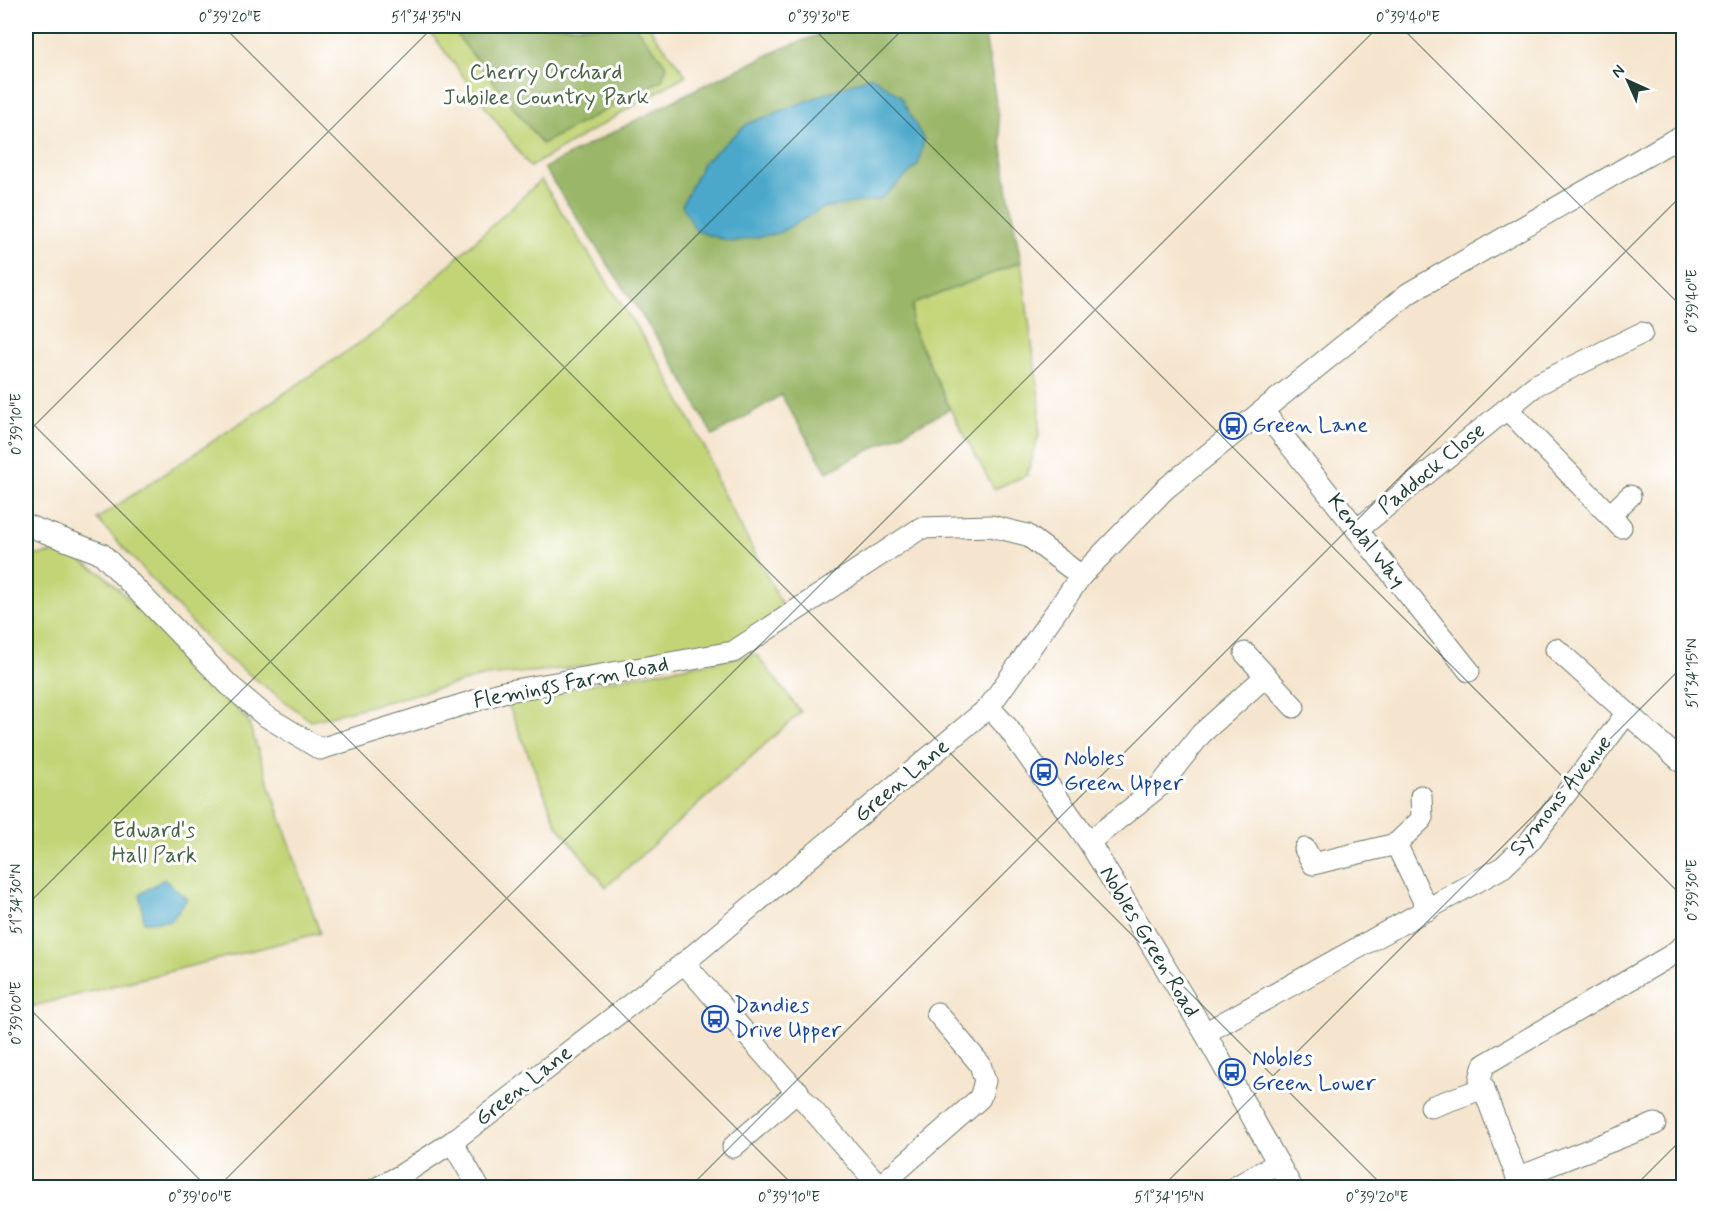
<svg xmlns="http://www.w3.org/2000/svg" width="1709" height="1213" font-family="Mynerve,sans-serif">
<rect width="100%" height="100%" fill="#fff"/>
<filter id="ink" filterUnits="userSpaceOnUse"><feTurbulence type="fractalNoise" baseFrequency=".0167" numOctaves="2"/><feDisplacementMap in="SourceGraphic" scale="12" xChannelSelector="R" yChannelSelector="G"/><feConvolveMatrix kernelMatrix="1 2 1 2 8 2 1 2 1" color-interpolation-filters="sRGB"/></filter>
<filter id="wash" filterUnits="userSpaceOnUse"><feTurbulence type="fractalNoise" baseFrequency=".008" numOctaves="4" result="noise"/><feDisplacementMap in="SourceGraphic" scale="24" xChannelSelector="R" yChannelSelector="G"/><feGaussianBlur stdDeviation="1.35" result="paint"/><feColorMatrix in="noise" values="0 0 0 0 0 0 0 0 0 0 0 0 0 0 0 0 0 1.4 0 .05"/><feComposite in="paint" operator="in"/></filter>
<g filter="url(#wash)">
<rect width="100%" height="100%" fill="#f5e5ce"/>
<!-- green -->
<g fill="#c3d477" stroke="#718856" stroke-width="1.5">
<polygon points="426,26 648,26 686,75 530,167"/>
<polygon points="541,180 661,365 707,452 718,484 785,610 731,646 571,668 486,676 311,721 217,650 97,519 380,329"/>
<polygon points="1021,262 1040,405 1039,435 1027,475 994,489 950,409 911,324 913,304"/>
<polygon points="66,552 103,574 205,674 248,721 320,933 26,1008 26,556"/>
<polygon points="756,654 801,712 606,887 557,825 506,699"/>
</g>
<!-- forest -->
<g fill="#9ab668" stroke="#5c7a4e" stroke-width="1.5">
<polygon points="450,26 635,26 667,66 662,80 542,144"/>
<polygon points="860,26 983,26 992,74 1008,192 1021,262 913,304 911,324 950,409 827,472 781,395 713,436 676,367 544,168 696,89 783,48 821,34"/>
</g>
<!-- water -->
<g fill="#4ba8ca" stroke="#35727f" stroke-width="1.5">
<polygon points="871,76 900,96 924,140 918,165 881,199 823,208 779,233 732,242 696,231 682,205 703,163 747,124"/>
<polygon points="164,879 187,899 171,921 144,922 140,894"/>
</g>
</g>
<g filter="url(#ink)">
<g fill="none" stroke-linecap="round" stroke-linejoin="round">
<defs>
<g id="minor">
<polyline points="1507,409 1621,527"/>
<polyline points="1263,411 1469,671"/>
<polyline points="1610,515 1630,496"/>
<polyline points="26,525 102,554 229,685 264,715 320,749 503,692 733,652 921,528 991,526 1027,535 1081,576"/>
<polyline points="1357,530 1536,385 1642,333"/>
<polyline points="1556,649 1684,764"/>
<polyline points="1245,653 1294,707"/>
<polyline points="989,707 1008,728 1089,842 1205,1033 1292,1188"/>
<polyline points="1089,842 1161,785 1201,734 1266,676"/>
<polyline points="1396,844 1422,819 1421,796"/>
<polyline points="1305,849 1313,864 1396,844 1428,910"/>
<polyline points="684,963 881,1188"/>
<polyline points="1205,1033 1503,867 1530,841 1627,713"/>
<polyline points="1431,1107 1484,1088"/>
<polyline points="452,1142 479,1188"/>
<polyline points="733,1147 798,1091"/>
<polyline points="1517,1178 1655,1124"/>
<polyline points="880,1186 980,1098 985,1081 980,1064 937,1013"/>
<polyline points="377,1188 400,1176 452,1142 684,963 989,707 1081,576 1165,489 1409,293 1672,141 1684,137"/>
<polyline points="1234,1188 1278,1163"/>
<polyline points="1521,1188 1480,1079 1484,1065 1670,956 1684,945"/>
</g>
</defs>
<!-- minor casing -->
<use href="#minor" stroke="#6a786a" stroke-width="23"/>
<!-- minor -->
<use href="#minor" stroke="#fff" stroke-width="21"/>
</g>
</g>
<!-- ticks -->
<path fill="none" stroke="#1f3d34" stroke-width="1.5" stroke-opacity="0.45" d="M 223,26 L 1385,1188M 811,26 L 1684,898M 1400,26 L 1684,309M 26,417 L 796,1188M 26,434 L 434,26M 26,906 L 906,26M 26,1005 L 208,1188M 217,1188 L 1379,26M 689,1188 L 1684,193M 1161,1188 L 1684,665M 1633,1188 L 1684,1137"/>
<!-- icons -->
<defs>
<symbol id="bus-ring" viewBox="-11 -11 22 22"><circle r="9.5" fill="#fff" stroke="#1a4fb4" stroke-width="1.5"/><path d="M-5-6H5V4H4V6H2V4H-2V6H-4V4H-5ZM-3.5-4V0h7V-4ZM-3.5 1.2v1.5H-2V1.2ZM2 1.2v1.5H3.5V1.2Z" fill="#1a4fb4"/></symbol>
</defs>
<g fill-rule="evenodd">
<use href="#bus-ring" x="1218" y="411" width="30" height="30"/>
<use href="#bus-ring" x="1029" y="757" width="30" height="30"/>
<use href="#bus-ring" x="700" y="1004" width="30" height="30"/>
<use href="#bus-ring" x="1217" y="1057" width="30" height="30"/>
</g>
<g text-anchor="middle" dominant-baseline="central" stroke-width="6" stroke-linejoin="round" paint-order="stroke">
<!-- park labels -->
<g font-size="22" fill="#486345" stroke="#fff">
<text x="546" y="73">Cherry Orchard<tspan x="546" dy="25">Jubilee Country Park</tspan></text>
<text x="154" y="831">Edward's<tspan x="154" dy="25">Hall Park</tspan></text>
</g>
<!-- transit labels -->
<g font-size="22" fill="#164399" stroke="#fff" text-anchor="start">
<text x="1252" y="426">Green Lane</text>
<text x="1064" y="759">Nobles<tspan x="1064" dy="25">Green Upper</tspan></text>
<text x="734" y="1006">Dandies<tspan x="734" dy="25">Drive Upper</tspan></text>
<text x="1252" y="1059">Nobles<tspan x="1252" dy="25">Green Lower</tspan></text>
</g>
<!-- street labels -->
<g font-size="22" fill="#1f3d34" stroke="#fff">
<text transform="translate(1432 469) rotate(-39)">Paddock Close</text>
<text transform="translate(1366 541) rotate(52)">Kendal Way</text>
<text transform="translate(571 683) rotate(-11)">Flemings Farm Road</text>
<text transform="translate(902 781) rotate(-40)">Green Lane</text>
<text transform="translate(1561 796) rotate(-51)">Symons Avenue</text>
<text transform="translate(1149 942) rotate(59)">Nobles Green Road</text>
<text transform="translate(524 1086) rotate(-38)">Green Lane</text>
</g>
</g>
<!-- margin -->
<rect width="1709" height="1213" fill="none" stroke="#fff" stroke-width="66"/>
<!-- north arrow -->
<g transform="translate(1628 81) rotate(315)" stroke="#ffffff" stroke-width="4.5" paint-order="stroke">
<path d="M0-4.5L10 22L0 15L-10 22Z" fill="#1f3d34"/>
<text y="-9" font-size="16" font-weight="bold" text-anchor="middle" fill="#1f3d34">N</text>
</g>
<rect x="33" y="33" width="1643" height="1147" fill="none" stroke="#1f3d34" stroke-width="2"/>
<g font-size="15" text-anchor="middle" fill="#1f3d34">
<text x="230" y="22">0°39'20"E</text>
<text x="426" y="22">51°34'35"N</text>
<text x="819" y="22">0°39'30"E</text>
<text x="1408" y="22">0°39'40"E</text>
<text transform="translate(1692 301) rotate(-90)" y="5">0°39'40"E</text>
<text transform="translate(16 424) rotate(-90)" y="5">0°39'10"E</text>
<text transform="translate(1692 673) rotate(-90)" y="5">51°34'15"N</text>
<text transform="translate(1692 890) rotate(-90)" y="5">0°39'30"E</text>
<text transform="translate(16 899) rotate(-90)" y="5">51°34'30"N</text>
<text transform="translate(16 1013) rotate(-90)" y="5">0°39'00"E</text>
<text x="200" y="1202">0°39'00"E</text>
<text x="789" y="1202">0°39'10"E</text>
<text x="1169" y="1202">51°34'15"N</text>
<text x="1377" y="1202">0°39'20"E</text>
</g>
</svg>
